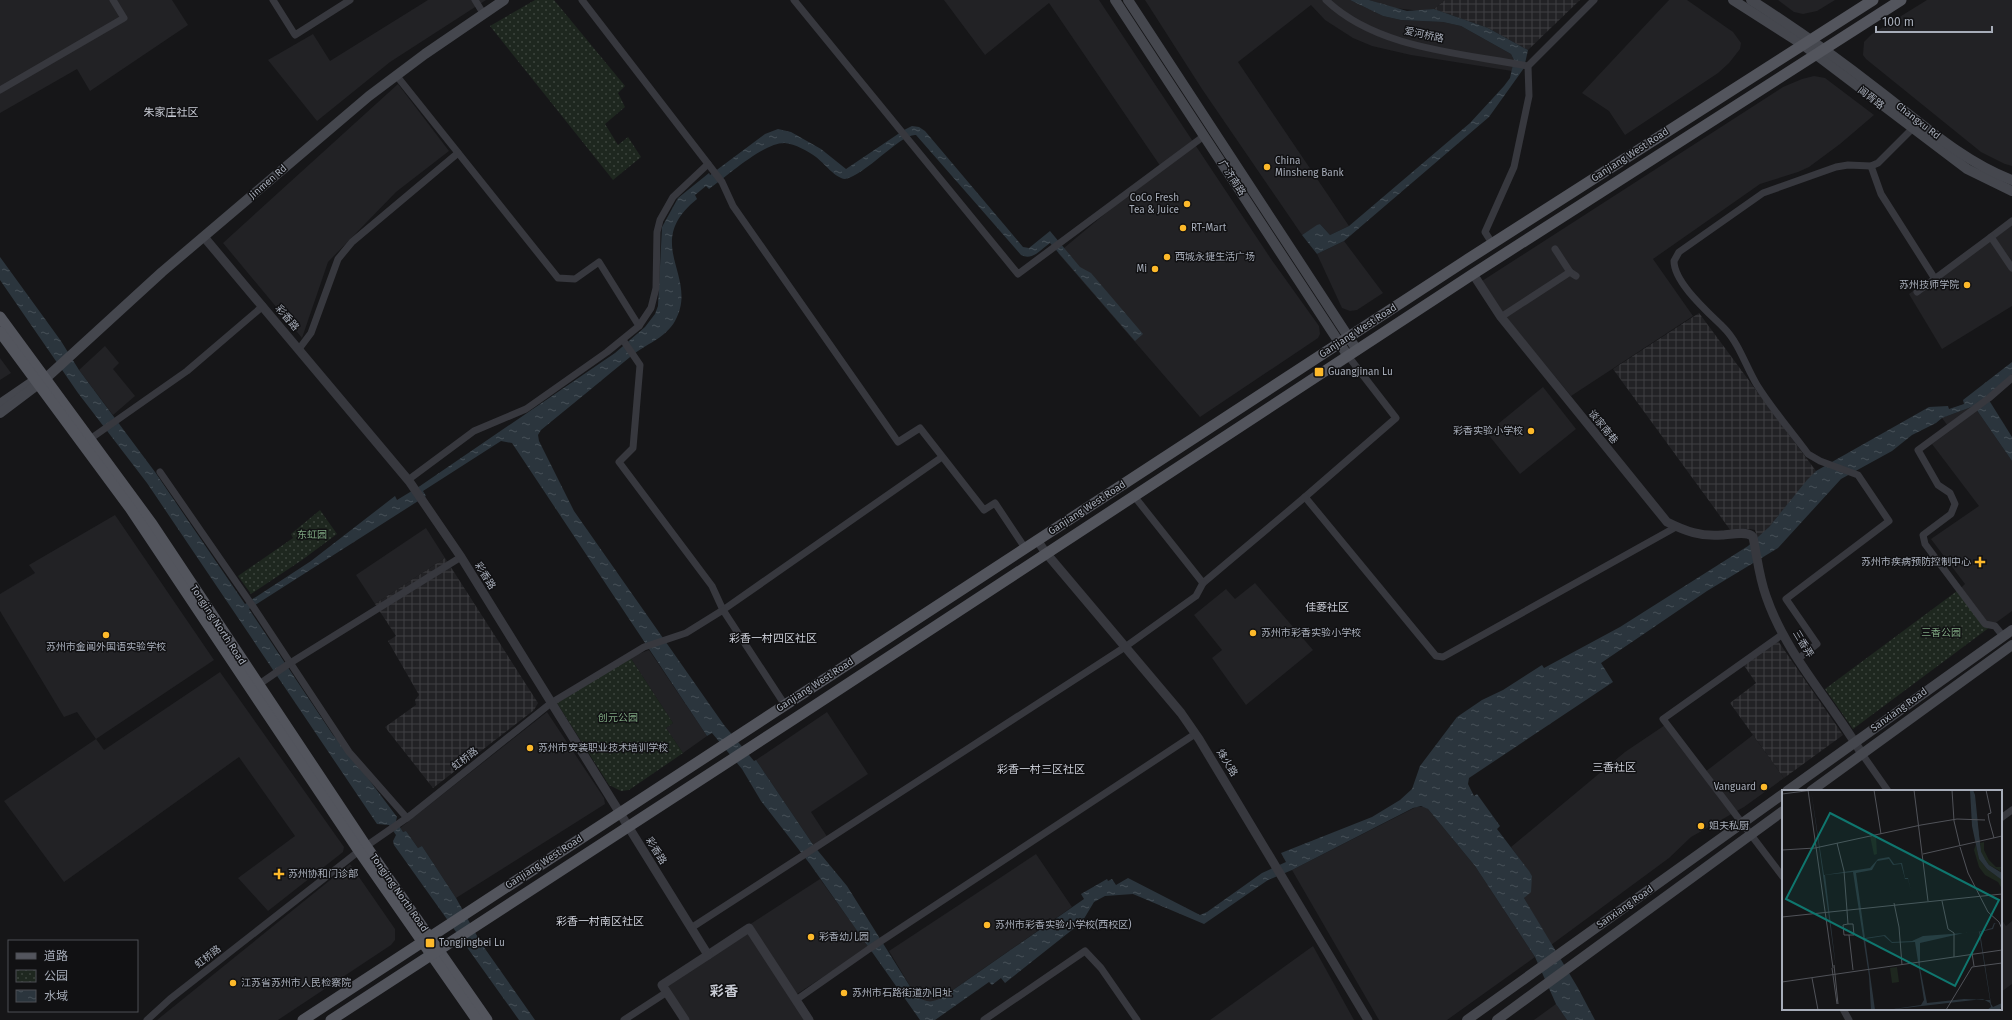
<svg xmlns="http://www.w3.org/2000/svg" width="2012" height="1020" font-family="'Fira Sans','Noto Sans SC',sans-serif">
<defs>
<pattern id="industrial-grid" width="8" height="8" patternUnits="userSpaceOnUse"><rect width="8" height="8" fill="#222225"/><path d="M0 4h8M4 0v8" fill="none" stroke="#3f3f43"/></pattern>
<pattern id="park-dots" width="8" height="8" patternUnits="userSpaceOnUse"><rect width="8" height="8" fill="#1e271f"/><path d="M2 2h.1M6 6h.1" fill="none" stroke="#3c443d" stroke-width="1.8" stroke-linecap="round"/></pattern>
<pattern id="water-ripples" width="26" height="14" patternUnits="userSpaceOnUse"><rect width="26" height="14" fill="#2b353d"/><path d="M2 4q2-2 4 0t4 0M15 11q2-2 4 0t4 0" fill="none" stroke="#475057"/></pattern>
</defs>
<rect width="100%" height="100%" fill="#161618"/>
<!-- built -->
<g fill="#222225">
<polygon points="0,0 172,0 188,25 90,91 77,69 0,113"/>
<polygon points="428,0 486,0 390,62 317,121 268,60 313,34 330,61"/>
<polygon points="944,0 1099,0 1271,259 1319,326 1320,334 1318,338 1200,417 1058,253 1161,167 1049,3 985,55"/>
<polygon points="1145,0 1350,0 1383,16 1401,20 1443,22 1461,26 1511,54 1514,60 1512,71 1411,55 1372,46 1353,38 1325,20 1311,5 1238,62 1349,226 1330,235 1320,224 1302,235 1202,89"/>
<polygon points="1369,0 1445,0 1434,9 1421,11 1394,8"/>
<polygon points="1669,0 1687,0 1733,32 1741,43 1740,49 1729,63 1718,73 1625,135 1609,111 1582,93"/>
<polygon points="1778,0 1835,0 1817,11 1803,14 1794,12"/>
<polygon points="1927,0 2012,0 2012,166 2005,164 1981,152 1866,59 1863,55 1864,42 1872,34"/>
<polygon points="1814,76 1825,78 1874,115 1840,144 1809,167 1798,172 1760,184 1653,259 1693,316 1571,396 1506,317 1482,281 1783,87 1802,79"/>
<polygon points="398,84 449,151 396,192 328,262 302,338 223,243"/>
<polygon points="2012,218 2012,306 1942,349 1909,294"/>
<polygon points="1344,241 1383,293 1357,310 1350,311 1342,308 1317,254"/>
<polygon points="105,346 119,363 113,369 135,396 113,415 79,370"/>
<polygon points="0,358 11,373 0,380"/>
<polygon points="1543,387 1576,429 1520,474 1487,433"/>
<polygon points="1974,406 2012,461 2012,611 1990,627 1961,588 1965,584 1931,539 1979,506 1932,444 1951,430 1942,418"/>
<polygon points="115,515 214,660 96,739 104,750 220,672 344,847 343,852 268,911 238,878 295,836 239,757 64,882 4,801 96,739 77,712 64,717 0,611 0,594 35,573 29,565"/>
<polygon points="426,528 445,558 375,604 356,575"/>
<polygon points="1255,583 1313,650 1246,705 1212,658 1222,650 1194,615 1226,589 1235,599"/>
<polygon points="649,650 707,736 683,753 666,728 673,723 630,657"/>
<polygon points="547,712 604,798 605,804 456,898 422,846 418,848 406,831 403,832 400,828"/>
<polygon points="827,712 868,774 811,812 828,838 814,846 756,760"/>
<polygon points="1668,723 1705,772 1753,735 1784,778 1744,807 1691,837 1669,858 1551,945 1524,898 1532,876 1511,847 1625,752"/>
<polygon points="1416,807 1424,807 1428,809 1475,866 1535,957 1447,1020 1379,1020 1292,870"/>
<polygon points="1036,854 1072,907 927,1008 916,996 889,951"/>
<polygon points="350,864 395,929 395,940 391,945 278,1020 157,1020"/>
<polygon points="820,879 869,947 797,994 814,1020 682,1020 658,984"/>
<polygon points="2001,919 2006,926 2012,921 2012,984 2001,992"/>
<polygon points="1313,946 1354,1020 1210,1020"/>
<polygon points="1556,1004 1567,1020 1534,1020"/>
</g>
<!-- industrial -->
<g fill="url(#industrial-grid)">
<polygon points="1445,0 1580,0 1528,50 1488,28 1434,9"/>
<polygon points="1699,313 1816,471 1758,540 1755,530 1750,529 1731,531 1613,369"/>
<polygon points="445,558 538,703 534,710 433,788 385,727 416,705 415,700 419,695 388,641 396,636 375,604"/>
<polygon points="1778,641 1843,735 1784,778 1730,703 1756,683 1743,664"/>
</g>
<!-- park -->
<g fill="url(#park-dots)">
<polygon points="535,0 554,0 625,86 618,93 625,107 605,124 618,145 628,137 641,157 613,180 490,26"/>
<polygon points="320,510 337,534 302,560 251,594 238,576 293,538 291,534"/>
<polygon points="1961,588 1990,627 1853,729 1825,689"/>
<polygon points="630,657 673,723 666,728 683,753 629,790 621,791 609,785 557,703"/>
</g>
<!-- water -->
<g fill="url(#water-ripples)">
<polygon points="1350,0 1369,0 1407,11 1434,9 1488,28 1528,50 1524,68 1489,117 1344,241 1317,254 1302,235 1317,225 1320,224 1330,235 1349,226 1470,123 1504,86 1510,78 1514,60 1511,54 1461,26 1443,22 1401,20 1383,16"/>
<path d="M 912,126 L 919,127 L 925,131 L 1023,247 L 1029,248 L 1050,231 L 1080,267 L 1091,273 L 1143,334 L 1135,341 L 1050,243 C 1041,249 1033,261 1021,255 L 916,135 C 901,133 866,175 845,179 C 835,178 824,163 816,157 C 808,151 795,144 785,143 C 764,142 726,177 709,189 L 706,186 L 695,195 L 697,199 C 641,244 700,276 675,321 C 666,337 649,343 635,353 C 604,378 573,404 541,430 L 538,435 L 539,441 L 574,511 L 724,725 L 754,761 L 756,760 L 814,846 L 847,886 L 916,996 C 927,1003 932,1003 943,997 L 1084,899 L 1081,894 L 1107,879 L 1108,881 L 1112,879 L 1116,885 L 1128,878 L 1200,915 L 1207,912 L 1262,873 L 1286,862 L 1281,853 L 1372,817 L 1400,800 L 1412,789 L 1420,766 L 1457,717 L 1482,700 L 1503,690 L 1542,665 L 1544,668 L 1620,627 L 1748,546 L 1769,527 L 1807,480 L 1816,471 L 1929,407 L 1948,406 L 1949,409 L 1964,404 L 1963,400 L 2012,362 L 2012,374 L 1987,397 L 2012,437 L 2012,461 L 1974,406 L 1942,418 L 1936,423 L 1912,435 L 1892,451 L 1841,479 L 1778,548 L 1707,591 L 1601,663 L 1613,682 L 1469,778 L 1468,784 L 1474,796 L 1477,794 L 1500,826 L 1497,829 L 1529,871 L 1532,876 L 1531,892 L 1524,898 L 1578,988 L 1595,1020 L 1567,1020 L 1556,1004 L 1535,957 L 1475,866 L 1428,809 L 1421,806 L 1413,808 L 1292,870 L 1268,880 L 1204,924 L 1133,894 L 1105,896 L 1094,902 L 1082,922 L 1005,983 L 1001,978 L 992,985 L 989,982 L 935,1020 L 920,1020 L 810,864 L 761,801 L 742,769 L 712,733 L 707,736 L 512,443 L 501,441 L 423,491 L 426,496 L 249,609 L 333,735 L 343,745 L 397,817 L 396,821 L 403,832 L 406,831 L 418,848 L 422,846 L 456,898 L 481,943 L 535,1020 L 519,1020 L 394,845 L 393,841 L 396,835 L 389,825 L 377,824 L 147,483 L 78,393 L 0,280 L 0,257 L 61,341 L 79,370 L 155,472 L 245,604 L 311,561 L 395,496 L 397,500 L 420,486 L 615,353 L 645,327 L 655,314 L 658,306 L 662,227 L 678,198 L 709,173 L 710,175 L 765,134 L 778,129 L 791,132 L 821,149 L 846,169 L 904,130 Z"/>
</g>
<g fill="none" stroke-linecap="round" stroke-linejoin="round">
<!-- minor -->
<g stroke="#37383e" stroke-width="7">
<polyline points="273,0 295,35 350,0"/>
<polyline points="475,0 483,13"/>
<polyline points="582,0 722,182 733,206 898,442 920,428 984,510 995,503 1025,548"/>
<polyline points="794,0 1018,274 1204,136"/>
<path d="M 1326,0 C 1377,49 1461,53 1528,66"/>
<polyline points="396,75 558,278 575,279 599,262 639,326"/>
<polyline points="0,90 124,18 113,0"/>
<polyline points="1871,166 1881,194 1935,279"/>
<polyline points="1991,237 2012,221"/>
<polyline points="1492,243 1485,232 1514,167 1529,96 1528,66 1594,0"/>
<polyline points="1555,249 1570,272 1576,276"/>
<polyline points="1917,292 1991,237 2012,268"/>
<polyline points="1501,317 1570,272"/>
<polyline points="623,340 640,365 633,448 619,462 712,586 723,610 942,457"/>
<polyline points="299,349 311,333 338,259 352,242 458,153"/>
<polyline points="1348,356 1396,418 1305,497 1436,656 1443,657 1676,527"/>
<polyline points="90,439 187,371 263,306"/>
<polyline points="160,472 254,608 349,752 407,818"/>
<polyline points="408,480 474,431 526,409 607,352 639,326 651,308 656,288 657,232 660,220 673,197 708,164"/>
<polyline points="1134,496 1203,583 1305,497"/>
<polyline points="2003,636 1995,626 1985,624 1925,544 1923,535 1951,514 1955,504 1950,493 1938,485 1918,450 1989,398 2012,378"/>
<path d="M 1798,659 L 1817,644 L 1786,599 L 1889,521 L 1858,475 L 1820,461 L 1808,454 C 1791,431 1772,409 1757,385 C 1746,367 1739,343 1724,328 C 1709,313 1674,283 1674,261 L 1679,252 L 1763,193 L 1836,167 L 1848,165 L 1871,166 L 1878,163 L 1912,129"/>
<polyline points="258,685 287,665 461,557"/>
<polyline points="1862,754 1888,791"/>
<polyline points="2001,818 2012,810"/>
<polyline points="1783,877 1663,719 1783,634"/>
<polyline points="691,928 1125,647 1196,596 1203,583"/>
<polyline points="796,1000 869,949 1195,734"/>
<polyline points="1843,1009 1849,1020"/>
<polyline points="147,1020 170,999 359,851 411,815 551,703 644,647 686,633 723,610 785,705"/>
<polyline points="624,1020 667,992"/>
<polyline points="984,1020 1085,951 1101,968 1137,1020"/>
</g>
<!-- tertiary -->
<g stroke="#37383e" stroke-width="9">
<polyline points="204,237 409,481 461,557 708,955 749,928 809,1020"/>
<path d="M 1473,274 L 1501,317 L 1667,522 C 1685,531 1701,537 1722,535 C 1730,535 1747,530 1753,537 C 1757,556 1759,577 1766,596 C 1786,655 1831,701 1862,754"/>
<polyline points="1037,540 1046,553 1181,713 1199,739 1368,1020"/>
<polyline points="685,1020 662,985 708,955"/>
</g>
<!-- secondary -->
<g stroke="#45474e" stroke-width="10">
<polyline points="1115,0 1348,356"/>
<polyline points="1128,0 1357,350"/>
<polyline points="1733,0 1802,44 1967,169 2012,191"/>
<path d="M 1751,0 C 1795,28 1837,58 1878,90 C 1920,122 1962,161 2012,180"/>
<polyline points="0,404 35,380 39,380"/>
<polyline points="0,413 45,379 162,272 369,96 425,54 504,0"/>
<polyline points="1787,791 2012,630"/>
<polyline points="1811,791 2012,645"/>
<polyline points="1467,1020 1783,794"/>
<polyline points="1497,1020 1783,811"/>
</g>
<!-- primary -->
<g stroke="#53555d" stroke-width="11">
<polyline points="0,317 152,524 366,846 487,1020"/>
<polyline points="0,332 130,508 359,851 477,1020"/>
<polyline points="303,1020 1465,261 1873,0"/>
<polyline points="331,1020 794,719 1473,274 1901,0"/>
</g>
</g>
<!-- markers -->
<g fill="#fdb92a" stroke="#111113" stroke-width="1.5">
<circle cx="1267" cy="167" r="4"/>
<circle cx="1187" cy="204" r="4"/>
<circle cx="1183" cy="228" r="4"/>
<circle cx="1167" cy="257" r="4"/>
<circle cx="1155" cy="269" r="4"/>
<circle cx="1967" cy="285" r="4"/>
<rect x="1314" y="367" width="10" height="10" rx="2"/>
<circle cx="1531" cy="431" r="4"/>
<path d="M1978 556h4v4h4v4h-4v4h-4v-4h-4v-4h4z"/>
<circle cx="1253" cy="633" r="4"/>
<circle cx="106" cy="635" r="4"/>
<circle cx="530" cy="748" r="4"/>
<circle cx="1764" cy="787" r="4"/>
<circle cx="1701" cy="826" r="4"/>
<path d="M277 868h4v4h4v4h-4v4h-4v-4h-4v-4h4z"/>
<circle cx="987" cy="925" r="4"/>
<circle cx="811" cy="937" r="4"/>
<rect x="425" y="938" width="10" height="10" rx="2"/>
<circle cx="233" cy="983" r="4"/>
<circle cx="844" cy="993" r="4"/>
</g>
<g text-anchor="middle" dominant-baseline="central" stroke-width="3" stroke-linejoin="round" paint-order="stroke">
<!-- street labels -->
<g font-size="10" fill="#a7adb9" stroke="#111113">
<text transform="translate(1424 35) rotate(12)">爱河桥路</text>
<text transform="translate(1871 98) rotate(38)">阊胥路</text>
<text transform="translate(1918 121) rotate(38)">Changxu Rd</text>
<text transform="translate(1630 155) rotate(-33)">Ganjiang West Road</text>
<text transform="translate(1232 178) rotate(57)">广济南路</text>
<text transform="translate(268 182) rotate(-41)">Jinmen Rd</text>
<text transform="translate(287 318) rotate(50)">彩香路</text>
<text transform="translate(1358 331) rotate(-33)">Ganjiang West Road</text>
<text transform="translate(1603 427) rotate(51)">谈家南巷</text>
<text transform="translate(1087 508) rotate(-33)">Ganjiang West Road</text>
<text transform="translate(485 576) rotate(58)">彩香路</text>
<text transform="translate(218 625) rotate(57)">Tongjing North Road</text>
<text transform="translate(1803 644) rotate(59)">三香弄</text>
<text transform="translate(815 685) rotate(-33)">Ganjiang West Road</text>
<text transform="translate(1899 710) rotate(-36)">Sanxiang Road</text>
<text transform="translate(465 759) rotate(-38)">虹桥路</text>
<text transform="translate(1227 763) rotate(58)">烽火路</text>
<text transform="translate(656 851) rotate(58)">彩香路</text>
<text transform="translate(544 862) rotate(-33)">Ganjiang West Road</text>
<text transform="translate(399 893) rotate(55)">Tongjing North Road</text>
<text transform="translate(1625 907) rotate(-35)">Sanxiang Road</text>
<text transform="translate(208 957) rotate(-38)">虹桥路</text>
</g>
<!-- poi labels -->
<g font-size="10" fill="#a7adb9" stroke="#111113" text-anchor="start">
<text x="1275" y="161">China<tspan x="1275" dy="12">Minsheng Bank</tspan></text>
<text x="1179" y="198" text-anchor="end">CoCo Fresh<tspan x="1179" dy="12">Tea &amp; Juice</tspan></text>
<text x="1191" y="228">RT-Mart</text>
<text x="1175" y="257">西城永捷生活广场</text>
<text x="1147" y="269" text-anchor="end">Mi</text>
<text x="1959" y="285" text-anchor="end">苏州技师学院</text>
<text x="1328" y="372">Guangjinan Lu</text>
<text x="1523" y="431" text-anchor="end">彩香实验小学校</text>
<text x="1971" y="562" text-anchor="end">苏州市疾病预防控制中心</text>
<text x="1261" y="633">苏州市彩香实验小学校</text>
<text x="106" y="647" text-anchor="middle">苏州市金阊外国语实验学校</text>
<text x="538" y="748">苏州市安装职业技术培训学校</text>
<text x="1756" y="787" text-anchor="end">Vanguard</text>
<text x="1709" y="826">姐夫私厨</text>
<text x="288" y="874">苏州协和门诊部</text>
<text x="995" y="925">苏州市彩香实验小学校(西校区)</text>
<text x="819" y="937">彩香幼儿园</text>
<text x="439" y="943">Tongjingbei Lu</text>
<text x="241" y="983">江苏省苏州市人民检察院</text>
<text x="852" y="993">苏州市石路街道办旧址</text>
</g>
<!-- park labels -->
<g font-size="10" fill="#7da580" stroke="#111113">
<text x="312" y="535">东虹园</text>
<text x="1941" y="633">三香公园</text>
<text x="618" y="718">创元公园</text>
</g>
<!-- neighbourhood labels -->
<g font-size="11" fill="#c9ccd5" stroke="#111113">
<text x="171" y="112">朱家庄社区</text>
<text x="1327" y="607">佳菱社区</text>
<text x="773" y="638">彩香一村四区社区</text>
<text x="1614" y="767">三香社区</text>
<text x="1041" y="769">彩香一村三区社区</text>
<text x="600" y="921">彩香一村南区社区</text>
</g>
<!-- district labels -->
<g font-size="14" font-weight="bold" fill="#c9ccd5" stroke="#111113">
<text x="724" y="991">彩香</text>
</g>
</g>
<!-- overview -->
<g transform="translate(1782 790)">
<rect width="220" height="220" fill="#161618"/>
<path d="M 202,52 L 202,60 L 207,70 L 214,77 L 219,77 L 218,81 L 207,75 L 199,64 L 198,53 Z" fill="#1e271f"/>
<path d="M 88,46 L 94,46 L 95,64 L 92,65 ZM 194,54 L 197,69 L 205,79 L 219,89 L 220,99 L 216,92 L 203,85 L 197,77 L 192,60 ZM 115,177 L 117,192 L 110,193 L 108,178 Z" fill="#1e271f"/>
<path d="M 29,0 L 42,85 L 88,78 L 96,69 L 107,67 L 112,74 L 120,73 L 123,88 L 126,88 L 129,101 L 126,89 L 123,89 L 119,74 L 111,75 L 107,69 L 95,71 L 90,80 L 74,83 L 83,148 L 103,145 L 110,152 L 130,151 L 141,146 L 196,142 L 210,138 L 212,133 L 220,134 L 213,133 L 211,139 L 198,142 L 209,214 L 211,217 L 220,213 L 218,220 L 205,220 L 209,217 L 208,213 L 201,209 L 105,220 L 139,215 L 142,210 L 133,152 L 110,153 L 102,146 L 83,149 L 93,220 L 89,220 L 87,186 L 71,82 L 43,85 L 54,178 ZM 197,142 L 208,210 L 182,209 L 145,213 L 138,178 L 138,153 L 182,143 ZM 188,0 L 191,0 L 193,5 L 199,64 L 207,75 L 220,83 L 220,90 L 205,79 L 197,69 L 190,36 Z" fill="#2b353d" fill-rule="evenodd"/>
<path fill="none" stroke="#2b353d" stroke-width="2" d="M 190,0 L 198,62 L 206,77 L 220,85"/>
<path fill="none" stroke="#505258" stroke-width="1" d="M 26,0 L 51,178M 92,0 L 99,44M 132,0 L 146,111M 170,0 L 172,31 L 178,56M 204,0 L 209,23 L 206,24 L 207,30 L 212,48M 0,4 L 31,0M 139,35 L 175,29 L 203,30M 55,53 L 62,81 L 66,134 L 71,134 L 72,145 L 67,145 L 71,180M 178,57 L 186,83 L 206,122 L 217,132 L 220,139M 0,60 L 33,58 L 139,35M 141,64 L 220,46M 160,111 L 166,139 L 172,143 L 172,167M 112,113 L 117,137 L 120,175M 0,127 L 220,104M 66,134 L 61,135 L 62,145 L 67,145M 190,163 L 192,176M 52,175 L 56,214M 50,178 L 55,214M 30,188 L 36,220M 0,192 L 220,160M 164,220 L 190,177 L 220,173"/>
<path fill="#0f766e" fill-opacity="0.15" stroke="#0f766e" stroke-width="2" d="M 48,23 L 217,110 L 173,196 L 4,109 Z"/>
<rect width="220" height="220" fill="none" stroke="#a7adb9" stroke-width="2"/>
</g>
<!-- legend -->
<rect x="8" y="940" width="130" height="72" fill="#111113" stroke="#4d4f55"/>
<rect x="16" y="953" width="20" height="6" fill="#53555d" stroke="#4d4f55"/>
<text x="44" y="960" font-size="12" fill="#a7adb9">道路</text>
<rect x="16" y="970" width="20" height="12" fill="url(#park-dots)" stroke="#4d4f55"/>
<text x="44" y="980" font-size="12" fill="#a7adb9">公园</text>
<rect x="16" y="990" width="20" height="12" fill="url(#water-ripples)" stroke="#4d4f55"/>
<text x="44" y="1000" font-size="12" fill="#a7adb9">水域</text>
<!-- scale -->
<path d="M1876 26v6h116v-6" fill="none" stroke="#a7adb9" stroke-width="2"/>
<text x="1882" y="26" font-size="12" fill="#a7adb9" stroke="#111113" stroke-width="3" paint-order="stroke">100 m</text>
</svg>
